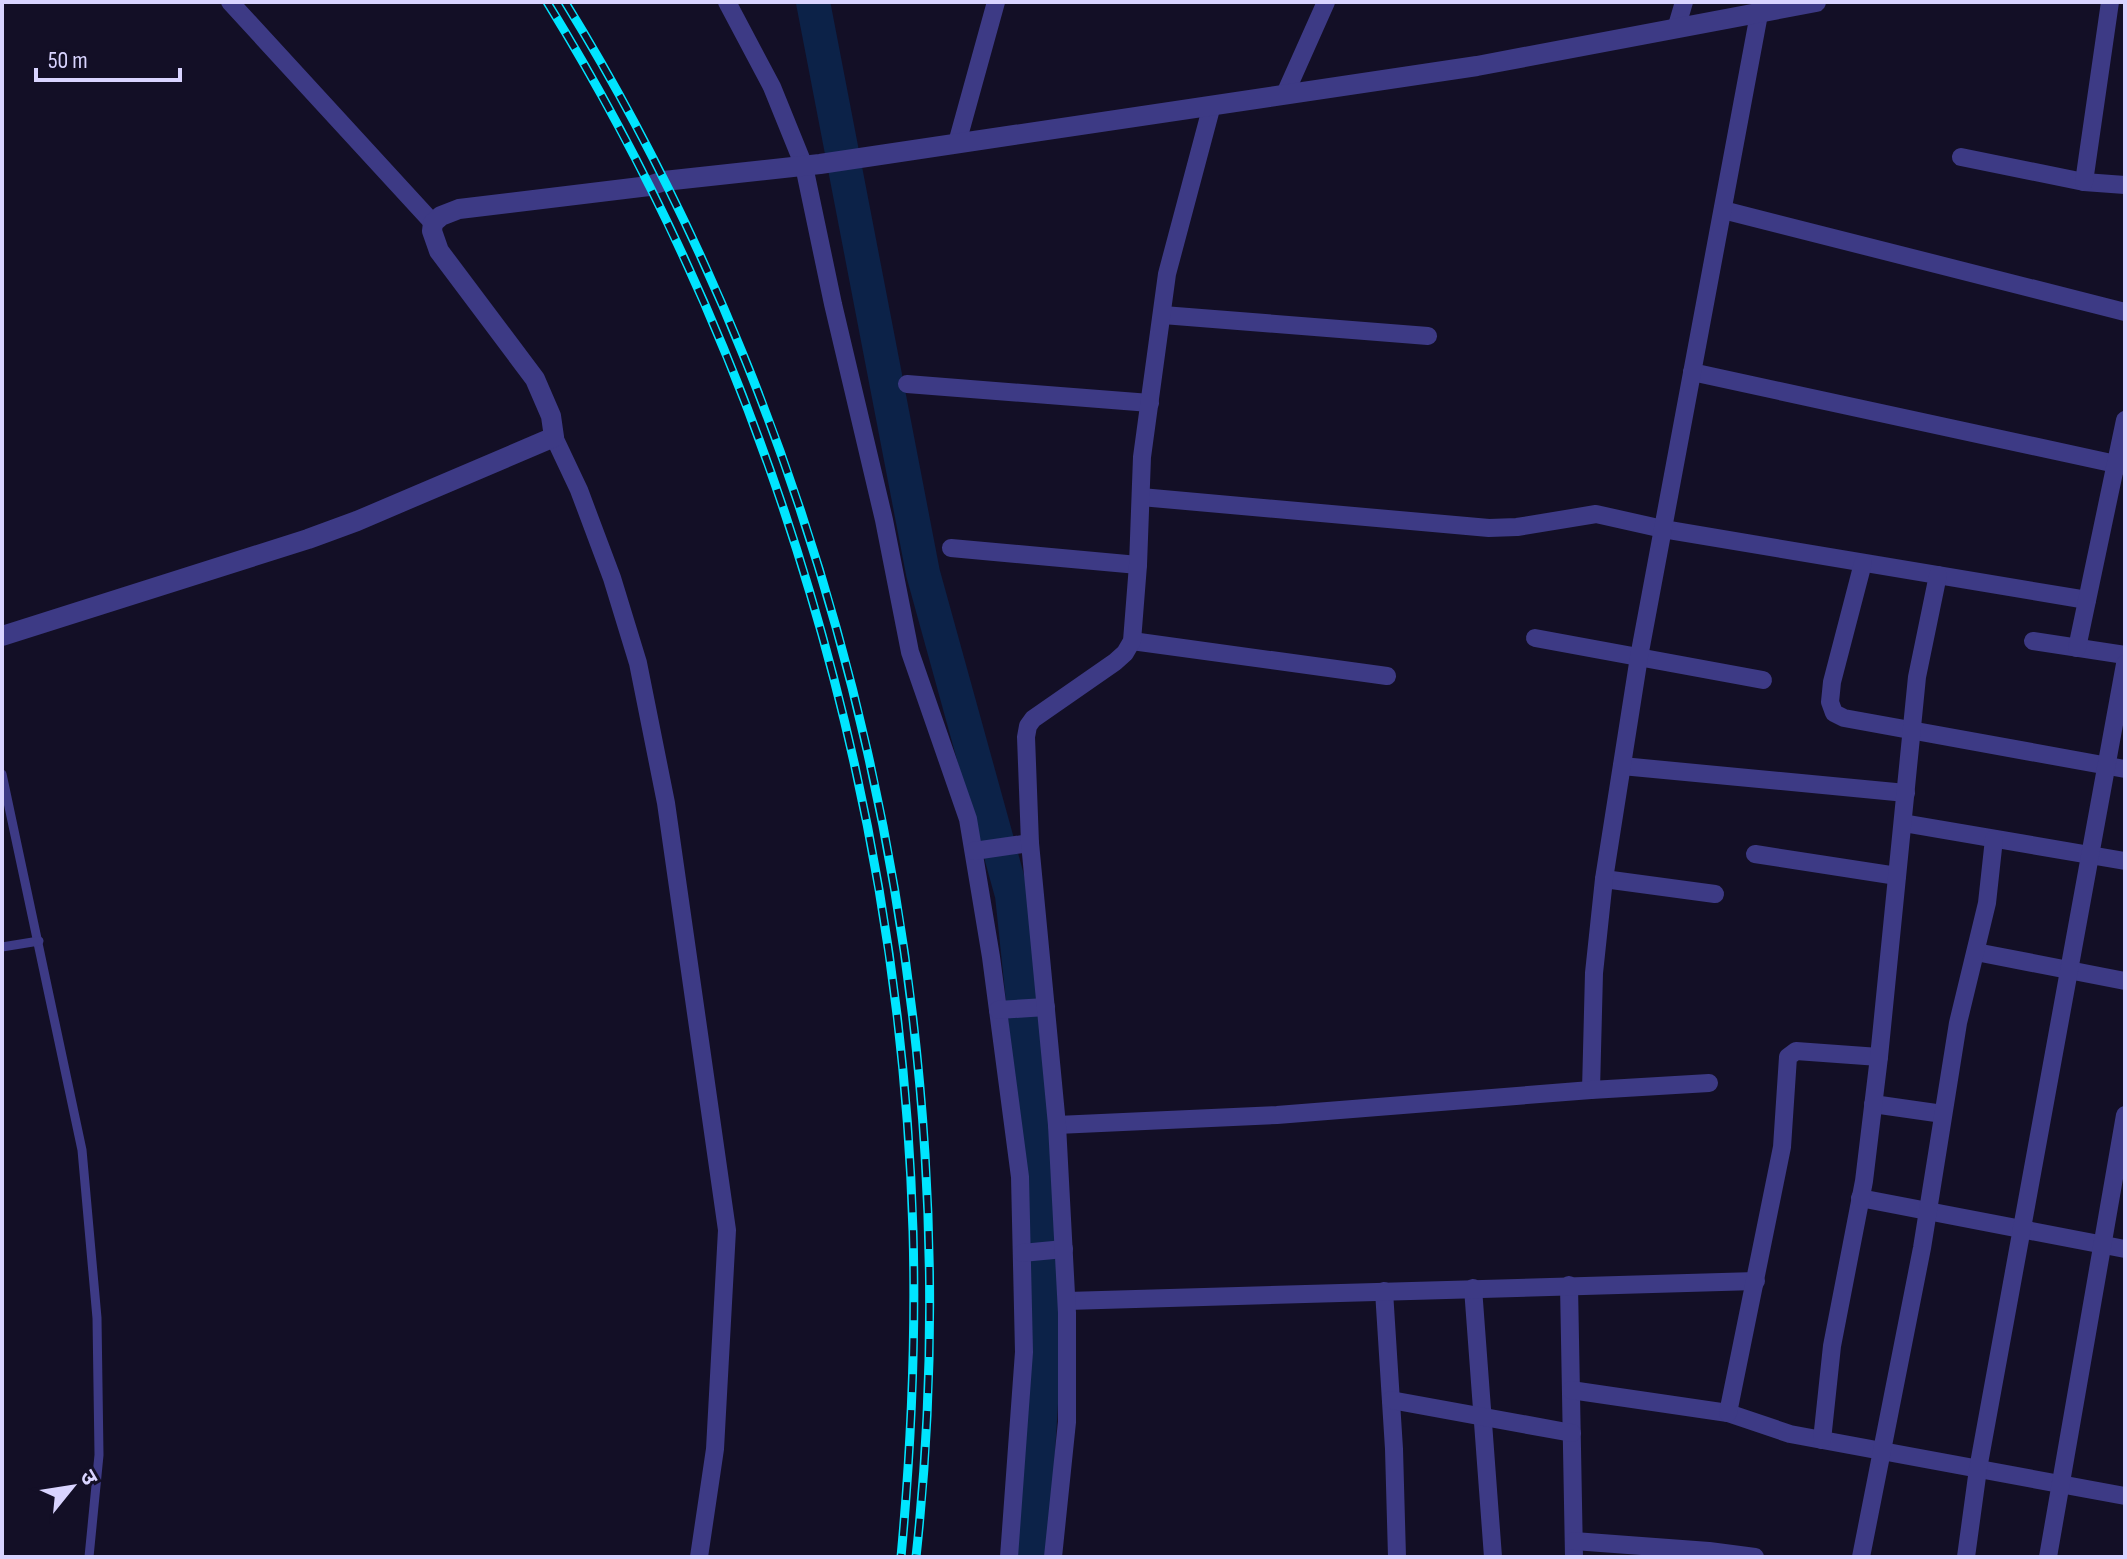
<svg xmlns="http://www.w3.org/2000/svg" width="2127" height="1559" font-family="'Sofia Sans Condensed','Noto Sans Devanagari',sans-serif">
<rect width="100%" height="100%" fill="#130f26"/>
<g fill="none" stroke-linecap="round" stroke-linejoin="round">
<!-- river -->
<polyline stroke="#0c2248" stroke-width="34" points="813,2 923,573 1012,895 1040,1163 1043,1372 1034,1516 1027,1557"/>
<!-- service -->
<g stroke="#3d3a85" stroke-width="9">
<polyline points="2,774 82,1150 97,1318 99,1455 89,1557"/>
<polyline points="2,947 39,941"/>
</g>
<!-- minor -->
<g stroke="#3d3a85" stroke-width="18">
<polyline points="230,2 433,223"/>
<polyline points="727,2 772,87 804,166 833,304 884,520 910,652 968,819 991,957 1020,1177 1024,1352 1009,1557"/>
<polyline points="1676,29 1684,2"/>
<polyline points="1285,94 1326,2"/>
<polyline points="957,143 996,2"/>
<polyline points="1961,157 2084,182 2125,185"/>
<polyline points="2084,182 2110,2"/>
<polyline points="1723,210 2125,312"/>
<polyline points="1163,315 1428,336"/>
<polyline points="1692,372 2125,466"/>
<polyline points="907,384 1150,403"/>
<polyline points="554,437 579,490 612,578 638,663 666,803 727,1230 715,1449 699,1557"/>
<polyline points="1141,497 1489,528 1517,527 1596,514 1663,529 2087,600"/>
<polyline points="951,548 1138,565"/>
<polyline points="1863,563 1832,682 1830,702 1834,713 1844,718 2125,769"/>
<polyline points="1535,638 1763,680"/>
<polyline points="1132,641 1387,676"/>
<polyline points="2033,641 2125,655"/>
<polyline points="2077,648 2125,420"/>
<polyline points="1622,766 1906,793"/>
<polyline points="1903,823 2125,861"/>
<polyline points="974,851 1030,843"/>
<polyline points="1755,854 1897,876"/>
<polyline points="1604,879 1715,894"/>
<polyline points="1976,952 2125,981"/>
<polyline points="998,1010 1046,1007"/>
<polyline points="1591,1090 1594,973 1604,879 1639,657 1759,14"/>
<polyline points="1873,1104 1943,1114"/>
<polyline points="1057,1125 1277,1115 1591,1090 1709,1083"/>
<polyline points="1860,1198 2125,1249"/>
<polyline points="1022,1253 1064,1249"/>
<polyline points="1569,1285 1574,1557"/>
<polyline points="1473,1288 1493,1557"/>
<polyline points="1384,1291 1394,1449 1397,1557"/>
<polyline points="1067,1301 1756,1281"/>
<polyline points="1571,1390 1728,1413 1790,1434 2125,1496"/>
<polyline points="1391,1400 1572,1433"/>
<polyline points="1728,1413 1782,1147 1788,1057 1796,1051 1879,1057"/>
<polyline points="1822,1440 1832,1346 1864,1181 1879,1057 1917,677 1938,575"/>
<polyline points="1574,1541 1709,1551 1755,1557"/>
<polyline points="1053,1557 1067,1422 1067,1313 1057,1125 1030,843 1026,737 1028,726 1033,719 1115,662 1125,653 1132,641 1138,565 1142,457 1167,274 1212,105"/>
<polyline points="1861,1557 1922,1248 1958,1023 1987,903 1994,839"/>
<polyline points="1966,1557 1978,1469 2125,664"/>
<polyline points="2048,1557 2125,1115"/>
</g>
<!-- tertiary -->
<polyline stroke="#3d3a85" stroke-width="20" points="2,636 308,539 357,521 554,437 551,416 535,379 439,251 432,231 433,223 441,216 459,209 649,186 664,181 820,164 1477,66 1816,2"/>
<defs>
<g id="rail">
<path d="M 547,2 C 773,369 900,800 913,1231 C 916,1340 911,1449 901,1557"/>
<path d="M 565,2 C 845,456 974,1027 916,1557"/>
</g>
</defs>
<!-- rail casing -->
<use href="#rail" stroke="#00e5ff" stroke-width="9"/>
<!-- rail -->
<use href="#rail" stroke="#130f26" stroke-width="6" stroke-dasharray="18" stroke-linecap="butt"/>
</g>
<!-- border -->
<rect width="2127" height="1559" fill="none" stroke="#d9d4ff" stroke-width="8"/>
<!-- north arrow -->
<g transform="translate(72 1487) rotate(60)" stroke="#130f26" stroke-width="6" paint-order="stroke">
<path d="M0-6L14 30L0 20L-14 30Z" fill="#d9d4ff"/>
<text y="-12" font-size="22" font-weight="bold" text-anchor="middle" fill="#d9d4ff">उ</text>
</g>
<!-- scale -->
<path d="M36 68v12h144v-12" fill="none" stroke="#d9d4ff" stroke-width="4"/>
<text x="48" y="68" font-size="24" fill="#d9d4ff" stroke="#130f26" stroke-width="6" paint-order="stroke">50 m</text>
</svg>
